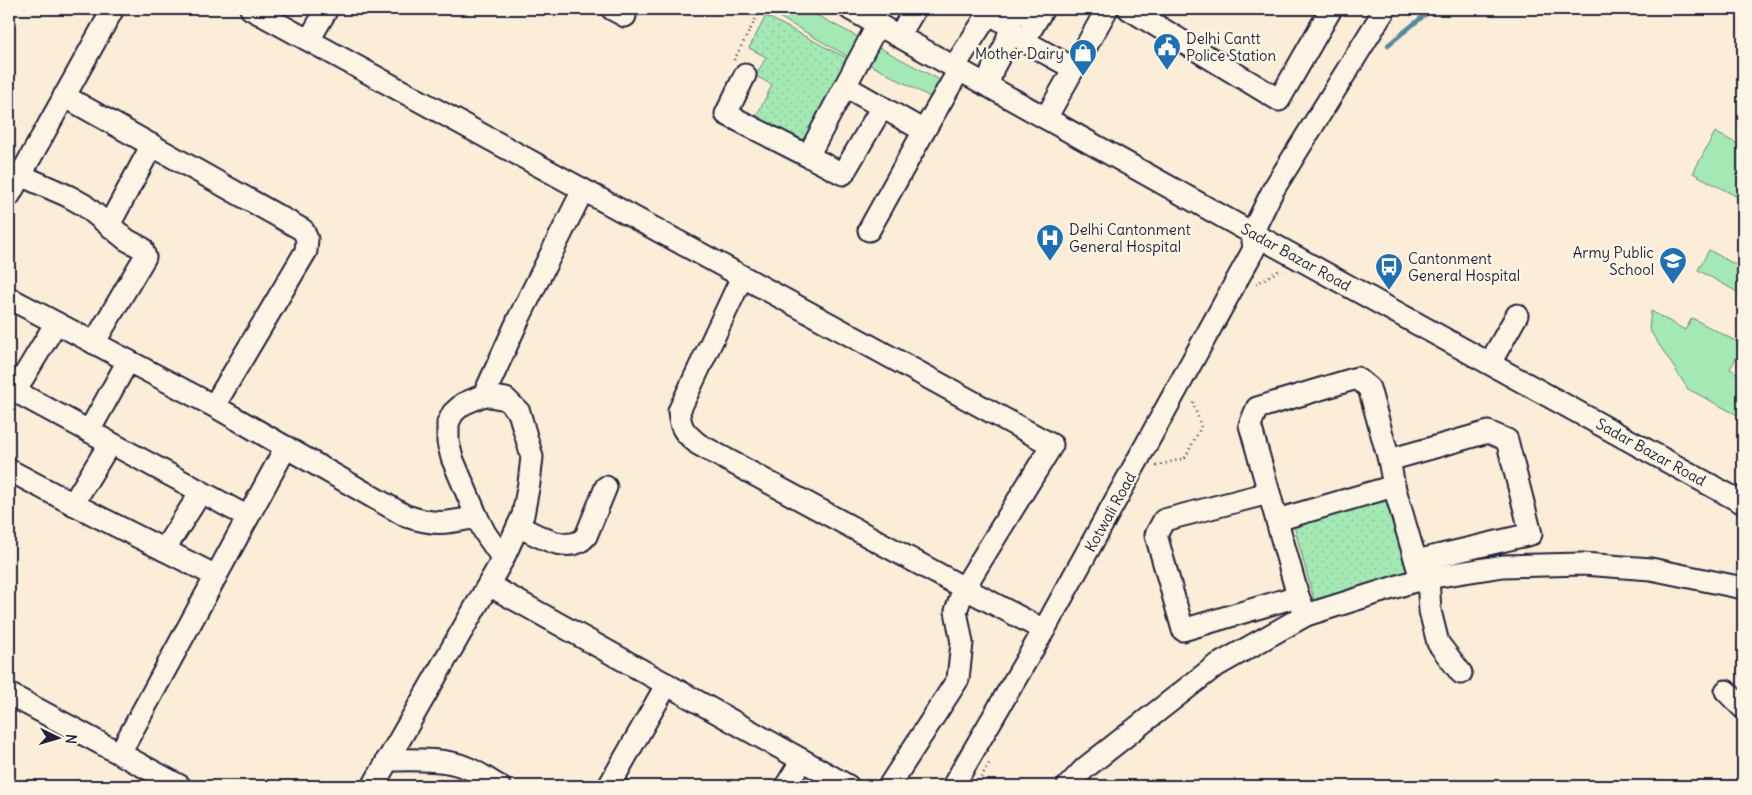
<svg xmlns="http://www.w3.org/2000/svg" width="1752" height="795" font-family="Delius,sans-serif">
<defs>
<pattern id="park-dots" width="8" height="8" patternUnits="userSpaceOnUse" patternTransform="scale(1.25)"><rect width="8" height="8" fill="#a4e8b4"/><path d="M2 2h.1M6 6h.1" fill="none" stroke="#8dc79c" stroke-width="1.8" stroke-linecap="round"/></pattern>
</defs>
<rect width="100%" height="100%" fill="#fbedd8"/>
<filter id="ink" filterUnits="userSpaceOnUse"><feTurbulence type="fractalNoise" baseFrequency=".02" numOctaves="2"/><feDisplacementMap in="SourceGraphic" scale="10" xChannelSelector="R" yChannelSelector="G"/><feConvolveMatrix kernelMatrix="1 2 1 2 8 2 1 2 1" color-interpolation-filters="sRGB"/></filter>
<g filter="url(#ink)">
<!-- green -->
<g fill="#a4e8b4" stroke="#638578">
<polygon points="776,9 805,9 862,39 852,59 774,14"/>
<polygon points="878,47 940,80 930,97 869,64"/>
<polygon points="1715,132 1743,147 1743,200 1693,173"/>
<polygon points="1709,250 1743,269 1743,290 1741,294 1698,270"/>
<polygon points="1651,311 1685,330 1692,318 1743,345 1730,369 1743,377 1743,418 1688,389 1649,329"/>
</g>
<!-- park -->
<g fill="url(#park-dots)" stroke="#638578">
<polygon points="766,16 852,61 807,149 754,121 772,85 756,76 766,57 749,48"/>
<polygon points="1386,500 1407,574 1314,600 1294,526"/>
</g>
<g fill="none" stroke-linecap="round" stroke-linejoin="round">
<!-- stream -->
<polyline stroke="#59899b" stroke-width="4.5" points="1388,45 1432,9"/>
<defs>
<g id="minor">
<polyline points="251,9 1052,445 964,588 956,611 962,643 958,679 889,786"/>
<polyline points="612,9 625,16"/>
<polyline points="850,9 1252,233 1743,503"/>
<polyline points="1007,9 1017,15 1020,9"/>
<polyline points="1043,9 1024,41 1073,68"/>
<polyline points="1129,9 1279,100 1331,9"/>
<polyline points="899,36 915,9"/>
<polyline points="309,40 327,9"/>
<polyline points="954,67 989,13 1011,27 1005,46 993,68 988,86"/>
<polyline points="745,75 726,114 808,156 878,24"/>
<polyline points="845,86 924,131 959,70"/>
<polyline points="64,96 303,230 307,239 306,251 214,406"/>
<polyline points="1046,118 1107,9"/>
<polyline points="808,156 843,174 882,107"/>
<polyline points="20,175 68,196 84,205 127,240 142,248 145,257 139,267 94,343"/>
<polyline points="9,196 113,9"/>
<polyline points="109,225 152,145"/>
<polyline points="869,230 924,131"/>
<polyline points="1252,233 1273,190 1385,9"/>
<path d="M 742,277 L 679,411 C 680,429 685,433 698,444 L 964,588 L 1044,630"/>
<path d="M 9,298 L 214,406 L 406,516 C 437,526 446,523 477,517"/>
<polyline points="1490,363 1517,315"/>
<polyline points="9,388 248,517"/>
<polyline points="15,391 56,323"/>
<polyline points="484,395 519,318 583,190"/>
<polyline points="89,431 128,361"/>
<polyline points="1389,460 1488,432 1507,440 1531,534 1416,561"/>
<polyline points="9,470 73,504 216,576"/>
<polyline points="1269,493 1164,520 1156,535 1183,630 1298,596"/>
<polyline points="73,504 110,443"/>
<polyline points="1277,520 1394,486"/>
<path d="M 518,526 C 537,535 570,556 586,536 L 606,487"/>
<polyline points="164,550 201,492"/>
<polyline points="1428,578 1430,611 1438,643 1461,673"/>
<polyline points="489,585 802,760 786,786"/>
<polyline points="1306,615 1298,596 1250,425 1257,408 1357,378 1369,388 1389,460 1394,486 1421,579"/>
<polyline points="1726,691 1743,708"/>
<polyline points="9,694 180,786"/>
<polyline points="120,753 286,447"/>
<path d="M 387,760 C 409,760 445,758 465,767 C 477,771 488,780 499,786"/>
<polyline points="802,760 848,786"/>
<polyline points="373,786 503,559 523,515 529,483 532,457 519,412 506,399 484,395 463,404 453,413 448,423 448,442 452,458 477,517 485,533 503,559"/>
<polyline points="609,786 667,684"/>
<polyline points="953,786 1044,630 1254,249 1252,233"/>
<polyline points="1068,786 1085,768 1214,667 1306,615 1421,579 1503,566 1583,564 1651,569 1743,588"/>
</g>
</defs>
<!-- minor casing -->
<use href="#minor" stroke="#22223b" stroke-width="25"/>
<!-- path -->
<g stroke="#22223b" stroke-width="2.5" stroke-dasharray="1 4" stroke-linecap="butt">
<polyline points="734,60 761,9"/>
<polyline points="1256,284 1280,270 1282,271"/>
<polyline points="1156,466 1185,458 1201,427 1192,399"/>
<polyline points="976,786 990,762"/>
</g>
<!-- minor -->
<use href="#minor" stroke="#fcf5e5" stroke-width="21"/>
</g>
</g>
<!-- icons -->
<defs>
<symbol id="civic-pin" viewBox="-11 -11 22 30"><path d="M0 17L-7.5 6A9.5 9.5 0 1 1 7.5 6Z" fill="#1f6fb2" stroke="#fcf5e5"/><path d="M-.6-6.5H3V-4.5H.6V-3L4-1V1h2V6H-6V1h2V-1L-.6-3ZM-1.2 2.5V6h2.4V2.5Z" fill="#fff"/></symbol>
<symbol id="shop-pin" viewBox="-11 -11 22 30"><path d="M0 17L-7.5 6A9.5 9.5 0 1 1 7.5 6Z" fill="#1f6fb2" stroke="#fcf5e5"/><path d="M-5-2.5h2.3a2.7 3.5 0 0 1 5.4 0H5L5.5 6h-11ZM-1.5-2.5h3a1.5 2.3 0 0 0-3 0Z" fill="#fff"/></symbol>
<symbol id="hospital-pin" viewBox="-11 -11 22 30"><path d="M0 17L-7.5 6A9.5 9.5 0 1 1 7.5 6Z" fill="#1f6fb2" stroke="#fcf5e5"/><path d="M-5-5h3v3.5h4V-5h3V5h-3V1.5h-4V5h-3Z" fill="#fff"/></symbol>
<symbol id="school-pin" viewBox="-11 -11 22 30"><path d="M0 17L-7.5 6A9.5 9.5 0 1 1 7.5 6Z" fill="#1f6fb2" stroke="#fcf5e5"/><path d="M0-5L7-2L0 1L-7-2ZM-4 1L0 2.5L4 1V4Q0 6-4 4Z" fill="#fff"/></symbol>
<symbol id="bus-pin" viewBox="-11 -11 22 30"><path d="M0 17L-7.5 6A9.5 9.5 0 1 1 7.5 6Z" fill="#1f6fb2" stroke="#fcf5e5"/><path d="M-5-6H5V4H4V6H2V4H-2V6H-4V4H-5ZM-3.5-4V0h7V-4ZM-3.5 1.2v1.5H-2V1.2ZM2 1.2v1.5H3.5V1.2Z" fill="#fff"/></symbol>
</defs>
<g fill-rule="evenodd">
<use href="#civic-pin" x="1151" y="31" width="32" height="43"/>
<use href="#shop-pin" x="1067" y="37" width="32" height="43"/>
<use href="#hospital-pin" x="1034" y="222" width="32" height="43"/>
<use href="#school-pin" x="1657" y="245" width="32" height="43"/>
<use href="#bus-pin" x="1373" y="251" width="32" height="43"/>
</g>
<g text-anchor="middle" dominant-baseline="central" stroke-width="5" stroke-linejoin="round" paint-order="stroke">
<!-- poi labels -->
<g font-size="15" fill="#22223b" stroke="#fcf5e5" text-anchor="start">
<text x="1186" y="38">Delhi Cantt<tspan x="1186" dy="17">Police Station</tspan></text>
<text x="1064" y="53" text-anchor="end">Mother Dairy</text>
<text x="1069" y="229">Delhi Cantonment<tspan x="1069" dy="17">General Hospital</tspan></text>
<text x="1654" y="252" text-anchor="end">Army Public<tspan x="1654" dy="17">School</tspan></text>
<text x="1408" y="258">Cantonment<tspan x="1408" dy="17">General Hospital</tspan></text>
</g>
<!-- street labels -->
<g font-size="15" fill="#22223b" stroke="#fcf5e5">
<text transform="translate(1296 257) rotate(29)">Sadar Bazar Road</text>
<text transform="translate(1651 452) rotate(29)">Sadar Bazar Road</text>
<text transform="translate(1110 512) rotate(-61)">Kotwali Road</text>
</g>
</g>
<!-- margin -->
<rect width="1752" height="795" fill="none" stroke="#fcf5e5" stroke-width="30"/>
<rect x="15" y="15" width="1722" height="765" fill="none" stroke="#22223b" stroke-width="2" filter="url(#ink)"/>
<!-- north arrow -->
<g transform="translate(58 738) rotate(95)" stroke="#fcf5e5" stroke-width="4" paint-order="stroke">
<path d="M0-4L9 19L0 12L-9 19Z" fill="#22223b"/>
<text y="-8" font-size="14" font-weight="bold" text-anchor="middle" fill="#22223b">N</text>
</g>
</svg>
